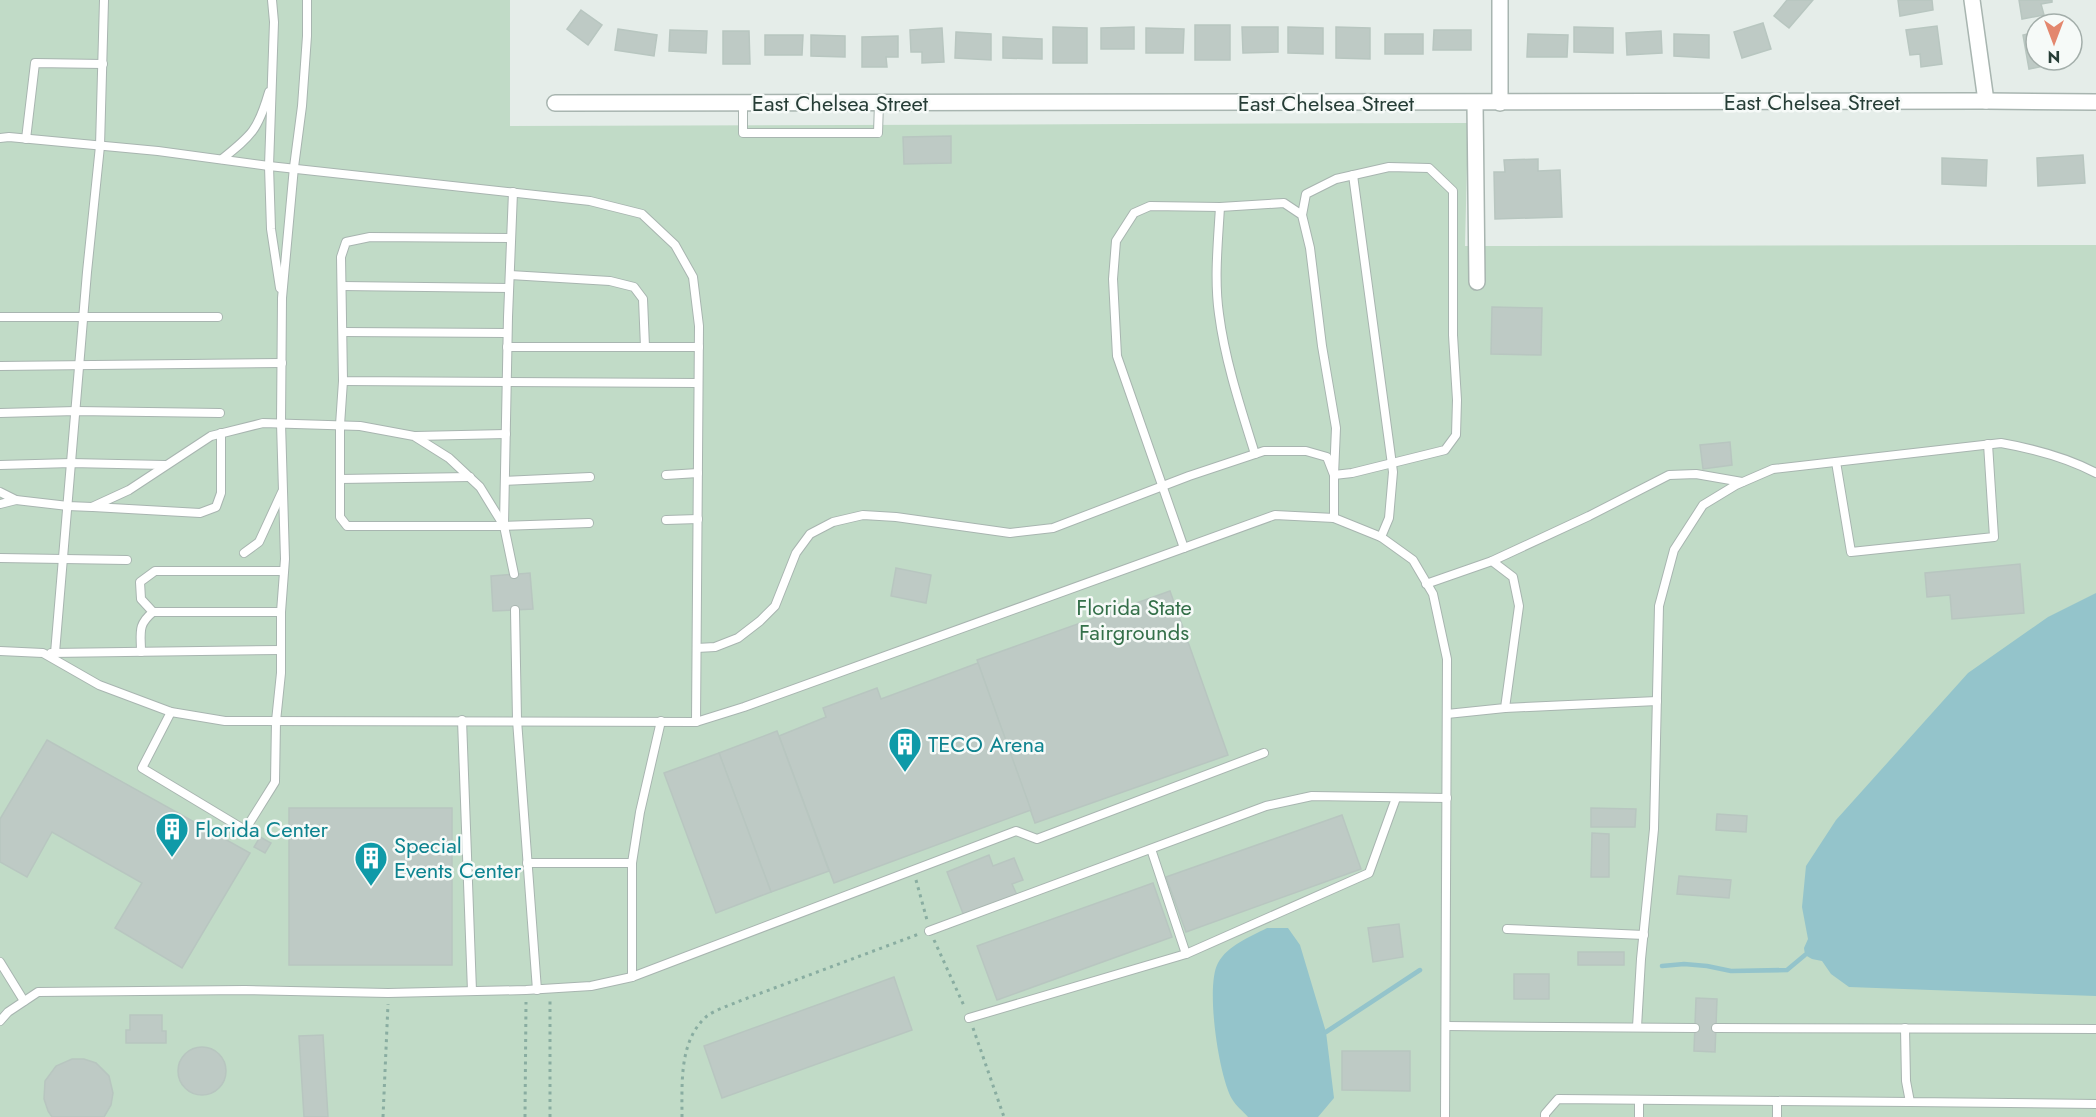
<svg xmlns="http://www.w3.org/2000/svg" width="2096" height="1117" font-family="Jost,sans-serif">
<rect width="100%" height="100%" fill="#e5ede9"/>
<!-- green -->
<polygon fill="#c1dbc7" points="0,0 510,0 510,126 1468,123 1465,246 2096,245 2096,1117 0,1117"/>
<!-- water -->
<g fill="#94c4cb">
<polygon points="2096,593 2096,996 1849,987 1831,974 1822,961 1812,959 1805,955 1804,948 1808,939 1802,907 1806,866 1836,820 1968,673 2048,617"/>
<path d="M 1267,928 L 1288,928 L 1300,945 L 1326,1032 L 1334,1098 L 1318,1117 L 1248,1117 C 1243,1111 1236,1106 1232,1099 C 1219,1077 1205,986 1218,963 C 1228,945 1250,937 1267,928 Z"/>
</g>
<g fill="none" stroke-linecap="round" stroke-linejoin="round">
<!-- stream -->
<g stroke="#94c4cb" stroke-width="4.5">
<polyline points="1662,966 1684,964 1707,966 1731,971 1787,970 1805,955"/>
<polyline points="1326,1032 1420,970"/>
</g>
</g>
<!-- building -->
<g fill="#becac5" stroke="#b8c6c0" stroke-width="1.5">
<polygon points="1787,0 1813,0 1789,28 1774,16"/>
<polygon points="1898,0 1932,0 1933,10 1900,16"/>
<polygon points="2019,0 2052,0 2052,2 2041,4 2044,15 2022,19"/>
<polygon points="581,10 602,25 588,45 567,29"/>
<polygon points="1763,23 1771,49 1742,58 1734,32"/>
<rect x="1195" y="25" width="35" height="35"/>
<polygon points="1937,26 1942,64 1921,67 1920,54 1910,55 1906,30"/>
<polygon points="1053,27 1087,28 1087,63 1053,63"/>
<polygon points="1134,27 1134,49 1101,49 1101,28"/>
<polygon points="1242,27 1278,27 1278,52 1243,53"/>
<polygon points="1288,27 1323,28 1323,54 1288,53"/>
<polygon points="1336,27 1370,28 1370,59 1336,58"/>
<polygon points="1574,27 1613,28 1613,53 1574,52"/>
<polygon points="942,28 944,62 922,63 922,52 911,52 910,30"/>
<polygon points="1146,28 1184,29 1183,53 1146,53"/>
<polygon points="618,29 657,35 654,56 615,50"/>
<polygon points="670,30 707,31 706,53 669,51"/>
<polygon points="1434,30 1471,30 1471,50 1433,50"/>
<polygon points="723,31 749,31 750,64 723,64"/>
<polygon points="1661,31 1662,53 1627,55 1626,33"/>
<polygon points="956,32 991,34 991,60 955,58"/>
<polygon points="2036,32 2036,60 2048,60 2049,65 2029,69 2023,35"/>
<rect x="1385" y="34" width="38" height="20"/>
<polygon points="1528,34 1568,35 1567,57 1527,57"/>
<polygon points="1674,34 1709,35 1709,58 1674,56"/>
<polygon points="765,35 803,35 802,55 765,55"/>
<polygon points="811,35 845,36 845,57 811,56"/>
<polygon points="898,36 898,57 886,57 887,67 862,67 862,37"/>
<polygon points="1003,37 1042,39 1042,59 1003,58"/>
<polygon points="951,136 951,163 904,164 903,137"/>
<polygon points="2083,155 2085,183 2038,186 2037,158"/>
<polygon points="1942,158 1987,160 1986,186 1942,184"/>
<polygon points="1538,159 1538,171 1560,170 1562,217 1495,219 1494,172 1505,172 1504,160"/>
<polygon points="1492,307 1542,308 1541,355 1491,354"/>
<polygon points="1730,442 1732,465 1703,469 1700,445"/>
<polygon points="2020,564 2024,613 1952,619 1950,595 1927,597 1925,573"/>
<polygon points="896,568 931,575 926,603 891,596"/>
<polygon points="530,573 533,609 493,611 491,576"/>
<polygon points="1170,591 1228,755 1035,823 977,660"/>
<polygon points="978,663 1031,810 834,883 779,736 826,717 823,708 877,688 881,699"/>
<polygon points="777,731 829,871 771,892 719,753"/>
<polygon points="47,740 250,853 182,968 115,928 142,883 52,832 27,877 0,862 0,819"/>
<polygon points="719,753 771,892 716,913 664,773"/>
<rect x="289" y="808" width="163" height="157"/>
<polygon points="1591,808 1636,809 1635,827 1591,827"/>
<polygon points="1717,814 1747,816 1746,832 1716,830"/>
<polygon points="1342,815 1361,869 1186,932 1166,877"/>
<polygon points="1592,833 1609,834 1609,877 1591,877"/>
<polygon points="260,837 271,843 265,853 254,847"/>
<polygon points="989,855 993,866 1014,858 1023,880 1012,884 1017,895 964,916 947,872"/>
<polygon points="1679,876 1731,880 1729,898 1677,894"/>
<polygon points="1153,883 1172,937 997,1000 977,946"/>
<polygon points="1399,924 1403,957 1373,962 1368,928"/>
<rect x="1578" y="952" width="46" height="13"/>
<rect x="1514" y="974" width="35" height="25"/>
<polygon points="894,977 912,1030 722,1098 704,1046"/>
<polygon points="1696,998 1717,999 1715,1052 1694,1051"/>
<polygon points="130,1015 162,1015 162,1031 166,1031 166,1043 126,1043 126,1030 130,1030"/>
<polygon points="323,1035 328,1117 304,1117 299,1036"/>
<circle cx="202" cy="1071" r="24"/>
<polygon points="1342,1051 1410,1051 1410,1091 1342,1090"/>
<polygon points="72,1059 84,1059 96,1063 109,1076 113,1093 111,1105 104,1117 52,1117 48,1111 44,1099 45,1081 56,1066"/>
</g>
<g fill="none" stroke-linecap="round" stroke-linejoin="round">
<defs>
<g id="lane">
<polyline points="272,0 274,22 269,166 271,229 280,288"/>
<polyline points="743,103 743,133 878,133 879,103"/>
<polyline points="0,138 9,137 158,151 269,166 590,201 642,214 675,245 693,277 699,326 696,722"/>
<polyline points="26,139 35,63 103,64"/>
<path d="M 222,159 C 252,135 258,130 269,92"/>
<polyline points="1353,175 1393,472 1389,518 1381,537"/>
<path d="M 1220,207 C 1218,242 1214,279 1219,314 C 1225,361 1241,409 1255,454"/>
<polyline points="511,238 370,237 346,242 341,257 343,381 698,383"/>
<polyline points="510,275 610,281 634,287 643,299 645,347"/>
<polyline points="342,286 509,288"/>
<polyline points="0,317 218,317"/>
<polyline points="343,332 507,333"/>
<polyline points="507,347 699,347"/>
<polyline points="0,366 282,363"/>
<polyline points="343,381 340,425 340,517 347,526 504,526 589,523"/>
<polyline points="0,413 76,411 220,413"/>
<polyline points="416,436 506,434"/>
<polyline points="1836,462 1851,552 1994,537 1988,444"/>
<polyline points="0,465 71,463 165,465"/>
<polyline points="666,475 698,473"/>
<polyline points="340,479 470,477"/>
<polyline points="505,481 590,477"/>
<polyline points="0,492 16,500 68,506 92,507 129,490 211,436 263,423 360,426 414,436 449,458 480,487 504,526 514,574"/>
<polyline points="0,504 16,500"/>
<polyline points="93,507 200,513 216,507 221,493 221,433"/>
<polyline points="666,520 698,519"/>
<polyline points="504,524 508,317 513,192"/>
<polyline points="1184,548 1117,356 1113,279 1116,241 1134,213 1150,206 1220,207 1284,203 1302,215 1310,248 1322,346 1336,428 1334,475 1352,473 1445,450 1456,435 1457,400 1453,335 1453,191 1429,168 1389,167 1336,179 1306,194 1302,215"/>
<polyline points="244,553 259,542 282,492"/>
<polyline points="0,558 127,560"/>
<polyline points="1492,561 1589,516 1669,475 1696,474 1742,482"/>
<polyline points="1426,584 1492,561 1513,577 1519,606 1505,708 1447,714"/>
<polyline points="515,610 517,720 537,990"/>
<polyline points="281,612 153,612 141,599 140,582 155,571 284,571"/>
<polyline points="697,648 715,647 738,638 760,621 775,606 796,553 810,534 833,522 863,515 896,517 1010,533 1053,528 1189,476 1264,451 1306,451 1327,457 1334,475 1334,518"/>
<polyline points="0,651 43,653 99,685 171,712 225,721 696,722 744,707 1275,515 1334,518 1381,537 1413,560 1433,594 1447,659 1445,1117"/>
<path d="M 141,652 C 141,633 137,625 153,612"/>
<polyline points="51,653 281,650"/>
<polyline points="55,653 87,272 100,146 104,0"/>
<polyline points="1505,708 1657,701"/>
<polyline points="171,712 142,768 245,830 275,782 276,721 281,673 281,612 285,559 281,423 282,298 294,167 302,106 307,36 307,0"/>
<polyline points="462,720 472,991"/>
<polyline points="1151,849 1186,954 1369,873 1396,798"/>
<polyline points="527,863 632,863"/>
<polyline points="1507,929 1644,935"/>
<polyline points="929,931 1266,806 1312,796 1447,798"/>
<polyline points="0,962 24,1001"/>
<polyline points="632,977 632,863 640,812 661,721"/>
<polyline points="969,1018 1186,954"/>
<polyline points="0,1021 8,1012 38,992 245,990 388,993 526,990 591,986 632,977 1016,831 1037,839 1264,753"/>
<polyline points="1446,1026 1695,1028"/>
<path d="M 1637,1027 L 1641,959 L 1654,829 L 1659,606 L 1674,550 L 1703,505 L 1736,485 L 1773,469 L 2001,443 C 2035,449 2066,457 2096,473"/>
<polyline points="1716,1028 2096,1029"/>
<polyline points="1905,1028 1906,1081 1910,1102 2096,1104"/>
<polyline points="1545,1117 1545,1114 1558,1099 1910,1102"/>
<polyline points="1639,1117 1639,1100"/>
<polyline points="1777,1117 1777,1101"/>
</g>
<g id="street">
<polyline points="1500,0 1500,103"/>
<polyline points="1972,0 1986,101"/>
<polyline points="555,103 1986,101 2096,102"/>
<polyline points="1475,103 1477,282"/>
</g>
</defs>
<!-- lane casing -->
<use href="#lane" stroke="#a8b5b0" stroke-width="10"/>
<!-- street casing -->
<use href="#street" stroke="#a8b5b0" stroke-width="18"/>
<!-- path -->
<g stroke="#89ada1" stroke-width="3" stroke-dasharray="3 4.5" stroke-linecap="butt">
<polyline points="916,880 927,920"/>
<polyline points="934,940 965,1008"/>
<polyline points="973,1028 1004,1117"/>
<polyline points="383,1117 388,1004"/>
<polyline points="525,1117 526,1002"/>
<polyline points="550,1117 550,1000"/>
<path d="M 682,1117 C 682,1083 679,1040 707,1016 C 715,1010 728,1006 737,1002 L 919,934"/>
</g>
<!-- lane -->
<use href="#lane" stroke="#fff" stroke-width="8"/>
<!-- street -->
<use href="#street" stroke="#fff" stroke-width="15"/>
</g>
<!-- icons -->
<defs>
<symbol id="building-pin" viewBox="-11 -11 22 30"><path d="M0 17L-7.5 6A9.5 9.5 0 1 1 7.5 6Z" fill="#0f9aa8" stroke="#f6faf8"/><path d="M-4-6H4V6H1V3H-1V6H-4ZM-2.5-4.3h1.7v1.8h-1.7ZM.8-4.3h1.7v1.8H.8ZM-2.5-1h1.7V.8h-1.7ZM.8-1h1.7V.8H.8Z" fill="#fff"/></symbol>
</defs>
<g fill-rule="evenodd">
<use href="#building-pin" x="886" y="725" width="38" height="52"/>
<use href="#building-pin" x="153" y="810" width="38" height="52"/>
<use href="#building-pin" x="352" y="839" width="38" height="52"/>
</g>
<g text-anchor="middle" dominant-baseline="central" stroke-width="5" stroke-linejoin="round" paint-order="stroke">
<!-- street labels -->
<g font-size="22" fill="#263d36" stroke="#f6faf8">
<text x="1812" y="102">East Chelsea Street</text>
<text x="840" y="103">East Chelsea Street</text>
<text x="1326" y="103">East Chelsea Street</text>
</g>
<!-- park labels -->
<g font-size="22" fill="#35704a" stroke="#f6faf8">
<text x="1134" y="607">Florida State<tspan x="1134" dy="25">Fairgrounds</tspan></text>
</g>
<!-- culture labels -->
<g font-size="22" fill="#0d838f" stroke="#f6faf8" text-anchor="start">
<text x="928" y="744">TECO Arena</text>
<text x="195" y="829">Florida Center</text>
<text x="394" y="845">Special<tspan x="394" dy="25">Events Center</tspan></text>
</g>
</g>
<!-- north arrow -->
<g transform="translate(2054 42) rotate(180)"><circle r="28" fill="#f6faf8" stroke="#a3aeaa" stroke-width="1.5"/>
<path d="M0-4.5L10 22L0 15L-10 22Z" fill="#e3876e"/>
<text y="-9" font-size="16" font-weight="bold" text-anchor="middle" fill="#263d36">N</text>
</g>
</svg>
